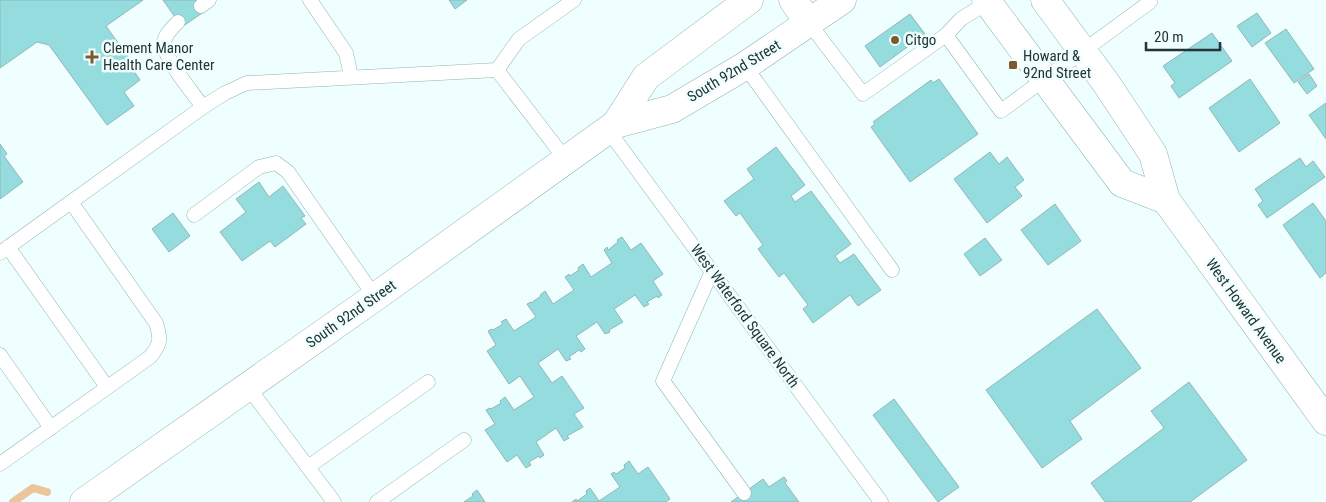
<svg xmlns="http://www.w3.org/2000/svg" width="1326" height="502" font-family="'Roboto Condensed',sans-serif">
<rect width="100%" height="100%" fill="#effefe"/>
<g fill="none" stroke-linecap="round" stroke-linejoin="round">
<!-- stream -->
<polyline stroke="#ebc69b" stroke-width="8" points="13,502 33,488 47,492"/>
</g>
<!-- building -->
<g fill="#95dcdf" stroke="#92b6b7">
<polygon points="0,0 143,0 106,26 136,68 133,70 140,80 124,92 134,106 107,125 49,45 37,42 0,68"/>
<polygon points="163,0 197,0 205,11 182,27"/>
<polygon points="449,0 467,0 455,9"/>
<polygon points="1257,13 1271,33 1252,47 1237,26"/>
<polygon points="910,14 925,34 880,67 865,46"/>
<polygon points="1286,29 1314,69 1294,83 1265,43"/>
<polygon points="1212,33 1232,61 1179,98 1171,86 1175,83 1163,66"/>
<polygon points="1309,74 1317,86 1307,94 1298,82"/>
<polygon points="939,79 978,134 910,182 871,127 875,124 873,122 931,80 933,83"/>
<polygon points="1250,79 1280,123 1239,152 1209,108"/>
<polygon points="1326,103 1326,139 1309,115"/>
<polygon points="0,144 7,154 4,156 23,182 0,199"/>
<polygon points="776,147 805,185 791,196 795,202 811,191 851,244 835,256 840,263 854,254 881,290 858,306 850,295 813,323 803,309 808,305 784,273 779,277 758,249 763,245 740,213 736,216 724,201 754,179 747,169"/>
<polygon points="990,152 999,164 1007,157 1024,180 1015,187 1022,196 987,223 954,179"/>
<polygon points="1300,158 1306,167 1313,161 1325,177 1267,218 1258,205 1263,201 1255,189"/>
<polygon points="259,182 269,197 283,186 305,216 301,218 306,224 275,247 270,241 242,261 220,232 246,212 236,199"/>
<polygon points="1313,203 1326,221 1326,273 1320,278 1283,225"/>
<polygon points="1055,204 1081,241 1048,265 1021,230"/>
<polygon points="173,213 190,236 169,252 152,229"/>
<polygon points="622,237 631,250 641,243 663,274 653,281 662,295 658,298 657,296 647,302 649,304 644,307 635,295 614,309 623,322 609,330 610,332 605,334 597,322 576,336 585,349 581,352 579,350 569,357 571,359 566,361 558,349 538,363 552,383 562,376 584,408 574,414 583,427 567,436 569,438 564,441 556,428 536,442 544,455 540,458 539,456 529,462 531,465 526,468 517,455 507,462 485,430 495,424 486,410 490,408 491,409 501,403 500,401 505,397 514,410 534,397 520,376 509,384 487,351 496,345 488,331 492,329 493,330 503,324 501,322 506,319 514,331 536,317 527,304 531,302 531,303 541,296 540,295 545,291 553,304 574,290 565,277 569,274 570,276 579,270 578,268 583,264 591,277 612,263 604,250 607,247 608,250 618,242 617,240"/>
<polygon points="985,238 1002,260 980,276 964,254"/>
<polygon points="1097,309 1141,368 1070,421 1082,439 1042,468 986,390"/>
<polygon points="1189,382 1247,460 1190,502 1105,502 1091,483 1164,428 1151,411"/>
<polygon points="894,399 959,487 938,502 873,415"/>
<polygon points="629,461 638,474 648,467 670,499 666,502 572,502 576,499 577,501 587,494 586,491 590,488 599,501 620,487 611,474 614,472 616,474 625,468 624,465"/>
<polygon points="784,477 787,481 785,483 799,502 731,502 763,479 769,487"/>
<polygon points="477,490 485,502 464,502 473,496 472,494"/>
</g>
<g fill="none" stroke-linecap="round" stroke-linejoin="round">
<defs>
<g id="service">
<polyline points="310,0 346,53 351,76"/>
<polyline points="201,6 209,0"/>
<path d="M 178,22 C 172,28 164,35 164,44 C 165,60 193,93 203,107"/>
<polyline points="809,23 863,94 946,35 1001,111 1150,2 1149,0"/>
<polyline points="946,35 961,19 988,2"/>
<polyline points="745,66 892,270"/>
<polyline points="497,70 566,160"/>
<polyline points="497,70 519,39 574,0"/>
<polyline points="608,130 881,502"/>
<polyline points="194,215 259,167 276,163 288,172 375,297"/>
<polyline points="8,247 107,387"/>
<polyline points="0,253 203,107 225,93 247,83 497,70"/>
<polyline points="712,271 663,381 744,493"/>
<polyline points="0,355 51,428"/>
<polyline points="248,387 334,502"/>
<path d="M 0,464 L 150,357 C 161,344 161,339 156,323 L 71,202"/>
<polyline points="308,467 428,382"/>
<polyline points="377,502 464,440"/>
</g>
<g id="tertiary">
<polyline points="986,0 1122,183 1166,200"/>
<polyline points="1045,0 1106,83 1153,154 1166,200 1326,421"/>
</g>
<g id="secondary">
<polyline points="793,0 809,23"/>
<polyline points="616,124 646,77 749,0"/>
<polyline points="84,502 375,297 616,124 672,109 745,66 842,0"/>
</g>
</defs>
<!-- service casing -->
<use href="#service" stroke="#90b4b5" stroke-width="15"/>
<!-- tertiary casing -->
<use href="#tertiary" stroke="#90b4b5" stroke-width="29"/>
<!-- secondary casing -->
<use href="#secondary" stroke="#90b4b5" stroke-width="29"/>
<!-- service -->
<use href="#service" stroke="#fff" stroke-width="14"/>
<!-- tertiary -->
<use href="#tertiary" stroke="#fff" stroke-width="28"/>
<!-- secondary -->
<use href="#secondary" stroke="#fff" stroke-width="28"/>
</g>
<!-- markers -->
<g fill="#7b5a30" stroke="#effefe" stroke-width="2">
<circle cx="895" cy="40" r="5"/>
<path d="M89.5 49.5h5v5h5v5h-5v5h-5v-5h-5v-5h5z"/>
<rect x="1008" y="60" width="10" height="10" rx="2.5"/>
</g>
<g text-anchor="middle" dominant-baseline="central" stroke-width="5" stroke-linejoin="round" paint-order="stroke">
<!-- poi labels -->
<g font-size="15" fill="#253334" stroke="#effefe" text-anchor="start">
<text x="905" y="40">Citgo</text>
<text x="103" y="48">Clement Manor<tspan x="103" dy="17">Health Care Center</tspan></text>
<text x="1023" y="56">Howard &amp;<tspan x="1023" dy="17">92nd Street</tspan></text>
</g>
<!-- street labels -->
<g font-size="15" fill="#253334" stroke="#effefe">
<text transform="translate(734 71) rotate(-31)">South 92nd Street</text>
<text transform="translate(1246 311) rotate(54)">West Howard Avenue</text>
<text transform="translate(351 314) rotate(-35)">South 92nd Street</text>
<text transform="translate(745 316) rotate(54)">West Waterford Square North</text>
</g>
</g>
<!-- scale -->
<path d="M1146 42v8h74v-8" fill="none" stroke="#253334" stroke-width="2.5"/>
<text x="1154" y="42" font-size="15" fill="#253334" stroke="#effefe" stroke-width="4" paint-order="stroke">20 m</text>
</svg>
